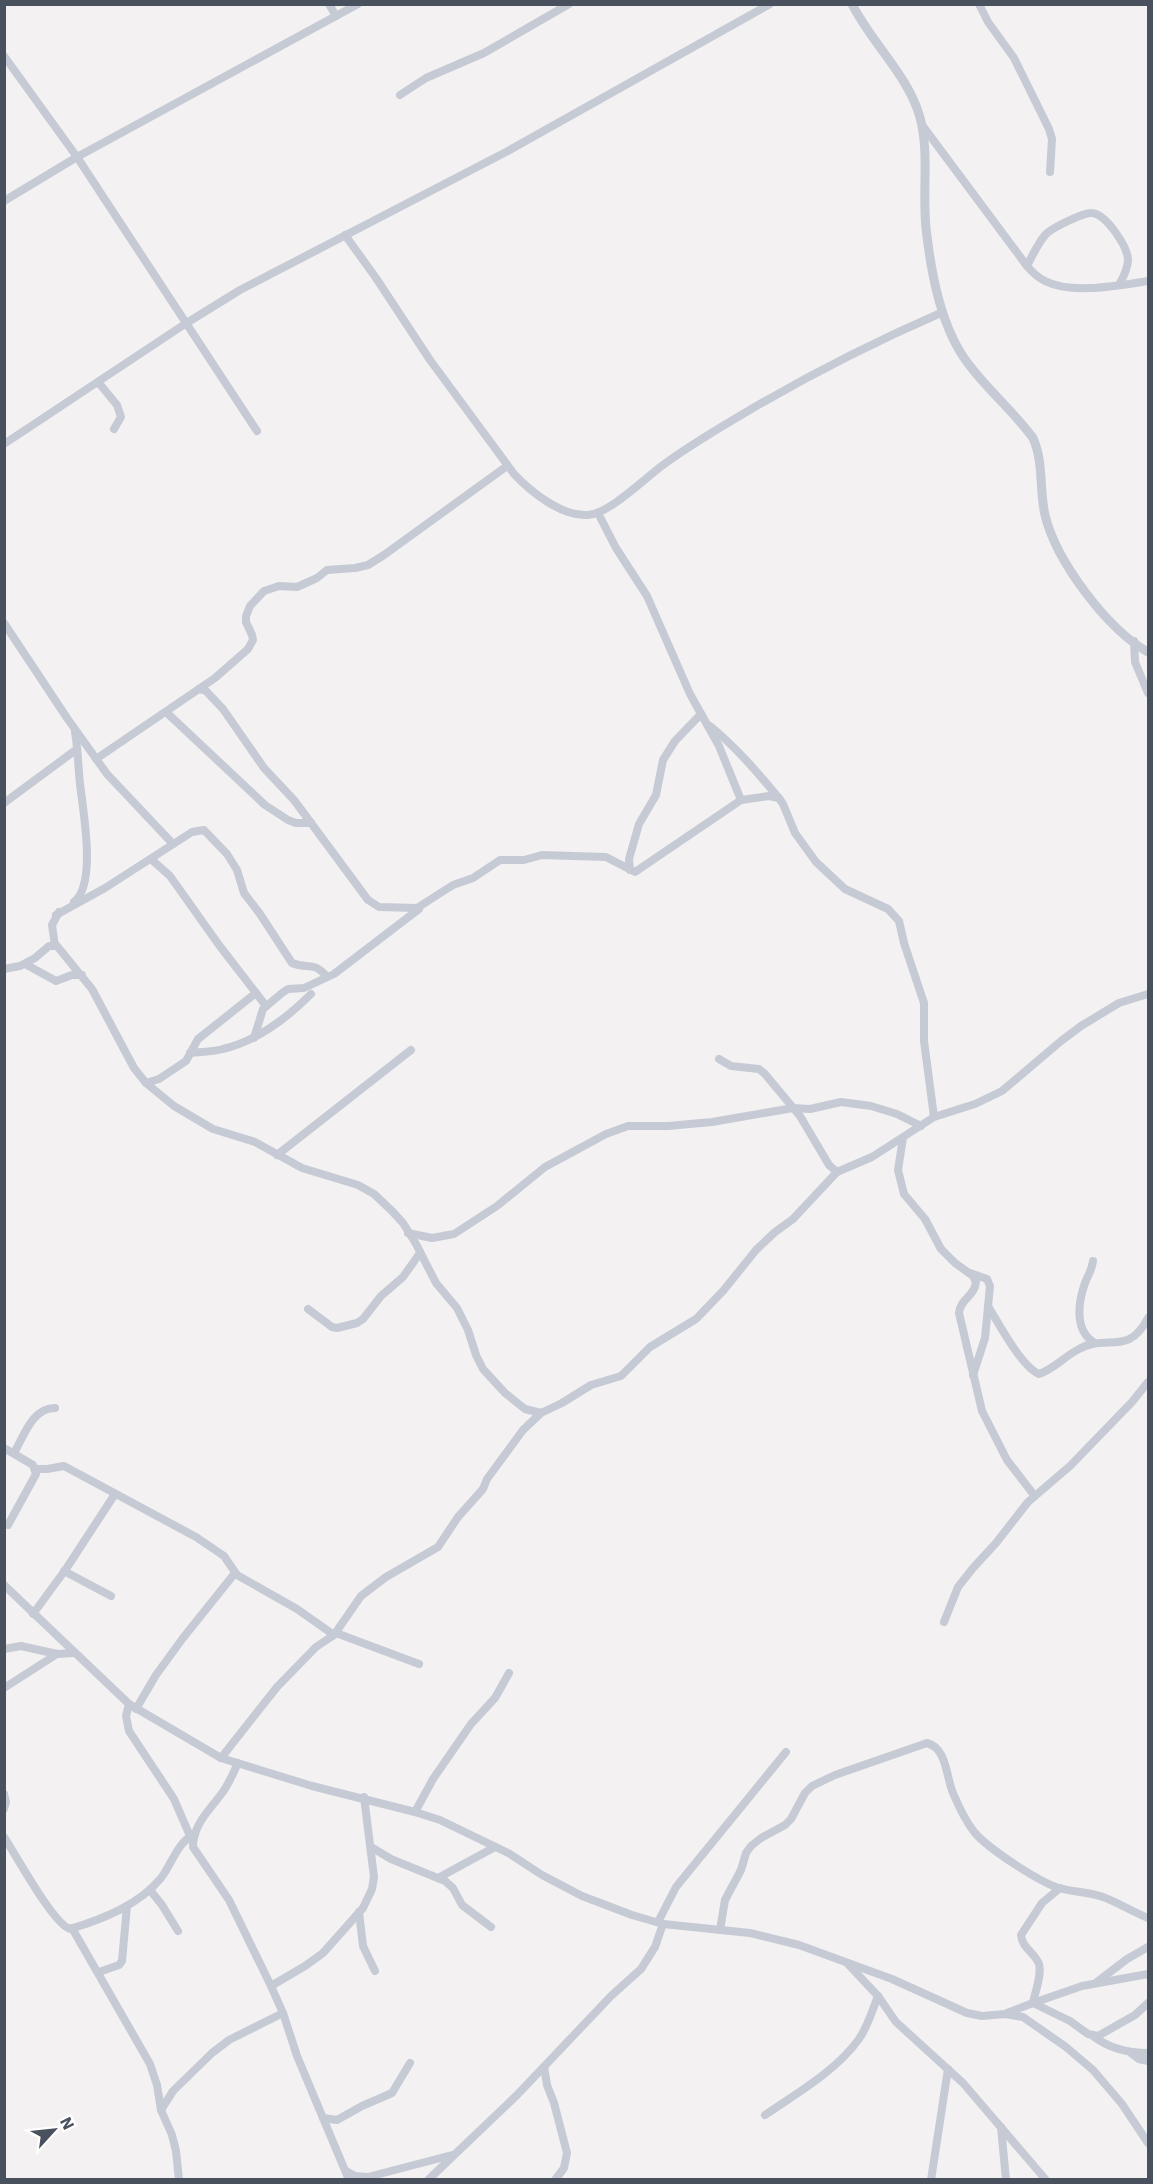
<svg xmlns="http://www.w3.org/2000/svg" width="1153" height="2184" font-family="'IBM Plex Sans',sans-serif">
<rect width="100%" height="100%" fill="#f3f1f1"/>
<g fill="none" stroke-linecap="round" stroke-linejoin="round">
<!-- minor -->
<g stroke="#c5cad5" stroke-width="8">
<polyline points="329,4 336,16"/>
<polyline points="979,4 988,22 1014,58 1049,129 1052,139 1050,172"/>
<polyline points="4,56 77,157 257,431"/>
<polyline points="400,95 426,78 484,53 569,4"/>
<path d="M 922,125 L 1027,266 C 1032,272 1039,278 1045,281 C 1072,295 1120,285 1148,281"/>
<polyline points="4,201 77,157 358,4"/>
<path d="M 345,235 L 376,278 L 430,360 L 514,474 C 531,492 562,517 588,515 C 609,514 645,478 663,465 C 690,445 719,428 748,411 C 811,374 876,341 943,312"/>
<path d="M 1027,266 C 1032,256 1038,243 1046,234 C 1052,228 1084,212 1092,213 C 1106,214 1127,246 1128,259 C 1128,268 1123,278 1119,285"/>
<polyline points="98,382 117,405 121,417 114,429"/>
<polyline points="4,444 185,324 240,290 506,152 770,4"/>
<polyline points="598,513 616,548 647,596 690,694 719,746 741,800"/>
<polyline points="4,623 67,718 107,774 173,844"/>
<polyline points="1134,641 1135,662 1148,693"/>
<polyline points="199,689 206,691 223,709 264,768 294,800 368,900 379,907 417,908 453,885 473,878 500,860 524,860 542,855 606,857 635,872 741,800 769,796 779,798 783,804 795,833 816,862 845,889 888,909 899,921 904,943 924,1003 924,1041 934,1117"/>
<polyline points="166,712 265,805 288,820 296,823 311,823"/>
<path d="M 710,726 C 736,747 757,772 778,797"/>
<polyline points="96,759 215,678 248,649 253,640 252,635 246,622 246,616 250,606 264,591 279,586 297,587 317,578 327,570 355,568 368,565 384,555 507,466"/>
<polyline points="4,803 77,749"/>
<polyline points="151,859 170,876 219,945 266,1006"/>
<polyline points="630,870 629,859 639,824 656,795 663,760 675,741 701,714"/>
<path d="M 74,902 C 97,884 83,811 80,784 C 78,766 78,749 75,732"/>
<path d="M 56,915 L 105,888 L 192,832 L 204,830 L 227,854 L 237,870 L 244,893 L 260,914 L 292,963 C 308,970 313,960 327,977"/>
<polyline points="55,946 52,925 59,912"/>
<polyline points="25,964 56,981 72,975 82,975"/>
<polyline points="4,969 20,966 35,958 49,946 57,946 92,989 134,1068 146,1083 174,1106 213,1129 255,1142 302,1168 358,1185 374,1194 392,1211 403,1223 416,1244 436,1283 457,1308 468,1330 476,1355 483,1369 505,1393 525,1409 541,1413 562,1403 591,1385 621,1376 650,1347 696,1319 723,1291 756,1250 775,1232 793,1219 837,1172 872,1157 934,1117 975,1104 1002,1091 1061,1041 1081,1026 1119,1003 1148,994"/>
<polyline points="254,1038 263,1009 282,993 288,989 304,988 334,974 419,909"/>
<path d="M 190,1053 C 201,1052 213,1052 223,1049 C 257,1041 287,1018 311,994"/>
<polyline points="719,1059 731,1066 759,1069 765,1074 800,1116 829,1165 837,1172"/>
<polyline points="146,1083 159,1079 186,1061 198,1039 256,993"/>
<path d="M 903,1138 L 898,1170 L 904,1194 L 925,1219 L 941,1249 L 955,1263 L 973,1276 L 976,1282 C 975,1296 960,1299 959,1313 L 982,1411 L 1007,1460 L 1034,1495"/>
<polyline points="277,1155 411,1050"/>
<polyline points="408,1233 432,1238 454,1234 497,1206 545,1167 606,1134 628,1126 668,1126 712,1122 793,1108 810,1109 841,1102 871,1106 897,1114 921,1126"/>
<path d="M 1093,1261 C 1092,1270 1088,1275 1085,1283 C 1078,1303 1074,1331 1095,1343"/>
<polyline points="970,1273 987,1279 990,1286 985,1338 973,1375"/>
<path d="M 988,1306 C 999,1324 1021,1366 1039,1374 C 1054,1369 1065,1356 1079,1349 C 1107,1333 1128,1357 1148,1318"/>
<polyline points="308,1309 332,1327 337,1328 357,1323 363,1319 381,1296 403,1277 420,1253"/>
<polyline points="4,1448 33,1465 36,1474 8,1525"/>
<path d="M 14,1453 C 24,1436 32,1408 55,1408"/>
<polyline points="35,1469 47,1469 64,1466 196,1537 224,1556 237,1575 297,1609 334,1635"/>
<polyline points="64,1571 111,1596"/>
<polyline points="4,1585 129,1704 221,1758 312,1786 415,1812 440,1820 510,1854 542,1875 582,1896 632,1915 663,1924 750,1933 799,1945 892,1979 967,2013 982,2016 1005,2014 1023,2017 1066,2047 1093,2070 1122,2104 1148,2143"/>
<polyline points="33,1614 66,1569 115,1494"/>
<polyline points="944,1622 958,1587 973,1568 996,1543 1028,1502 1070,1466 1132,1402 1148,1382"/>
<polyline points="336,1633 419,1664"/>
<polyline points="4,1649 21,1646 57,1654 73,1653"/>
<polyline points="4,1688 57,1654"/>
<polyline points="129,1704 126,1716 129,1731 174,1799 190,1836"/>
<polyline points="136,1709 156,1675 183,1638 235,1573"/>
<polyline points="221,1758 277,1687 316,1647 334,1635 361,1596 386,1577 438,1547 458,1517 483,1489 487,1479 523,1430 541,1413"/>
<path d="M 238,1763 C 233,1773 229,1784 222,1793 C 210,1810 193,1824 193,1847 L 229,1900 L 271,1986 L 283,2013 L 297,2056 L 349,2180"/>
<polyline points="4,1794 6,1802 4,1809"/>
<polyline points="415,1812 433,1779 471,1724 495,1698 509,1673"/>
<path d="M 4,1837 C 16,1855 53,1924 70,1929 C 103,1919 139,1905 161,1878 C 172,1864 177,1842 195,1834"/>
<polyline points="371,1847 391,1859 445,1881 453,1888 462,1905 491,1927"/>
<polyline points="438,1878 495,1847"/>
<polyline points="150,1890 162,1905 178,1931"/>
<polyline points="359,1912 363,1946 375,1971"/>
<polyline points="658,1922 676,1887 786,1752"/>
<polyline points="72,1928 150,2064 157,2085 161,2110 172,2135 176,2151 179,2180"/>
<path d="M 720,1930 L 725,1900 L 741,1870 L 746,1853 L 751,1846 L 761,1838 L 785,1825 L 791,1819 L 805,1793 L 812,1786 L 835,1775 L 927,1743 C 947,1748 946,1777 953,1793 C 958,1805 966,1822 975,1833 C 989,1849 1039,1882 1059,1888 C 1073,1892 1089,1892 1103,1897 C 1119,1903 1133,1912 1148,1918"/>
<polyline points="847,1963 878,1996 896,2022 963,2083 1046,2180"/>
<polyline points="99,1972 119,1965 122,1961 127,1906"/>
<polyline points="1097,1982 1127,1959 1148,1947"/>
<polyline points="271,1986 305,1966 323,1953 363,1908 372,1889 374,1877 364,1797"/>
<path d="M 1033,2003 C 1035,1992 1042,1975 1039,1964 C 1035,1953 1022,1948 1021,1935 L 1042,1903 L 1060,1888"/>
<polyline points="1033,2003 1082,1986 1148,1974"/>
<polyline points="1007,2013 1033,2003 1070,2021 1088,2034 1098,2036 1135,2015 1148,2003"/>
<path d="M 1093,2036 C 1110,2049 1128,2053 1148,2053"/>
<polyline points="1131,2053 1139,2059 1148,2061"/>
<polyline points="544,2067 547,2085 554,2103 567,2153 564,2168 555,2180"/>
<polyline points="161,2110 173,2091 212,2053 229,2040 283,2013"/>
<path d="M 765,2115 C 797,2093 836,2071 859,2039 C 868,2026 872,2011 878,1996"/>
<polyline points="323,2118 337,2120 362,2106 392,2093 410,2063"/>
<polyline points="1001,2127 1006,2180"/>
<polyline points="346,2171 355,2176 368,2177 452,2155"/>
<polyline points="428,2180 517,2095 611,1996 641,1969 655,1947 663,1924"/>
<polyline points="931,2180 948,2069"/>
</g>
<!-- tertiary -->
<path stroke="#c5cad5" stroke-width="9" d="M 852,4 C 871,42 906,73 919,114 C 930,150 922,190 926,228 C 931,273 941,330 970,366 C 989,391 1014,412 1033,438 C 1044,463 1039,489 1045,515 C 1056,561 1107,629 1148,652"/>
</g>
<!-- border -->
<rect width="1153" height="2184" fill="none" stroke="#49505e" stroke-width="12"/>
<!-- north arrow -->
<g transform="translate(54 2130) rotate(63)" stroke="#ffffff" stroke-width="4.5" paint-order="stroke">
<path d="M0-4.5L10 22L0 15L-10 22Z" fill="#49505e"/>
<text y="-9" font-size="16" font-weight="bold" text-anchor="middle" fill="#49505e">N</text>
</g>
</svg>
